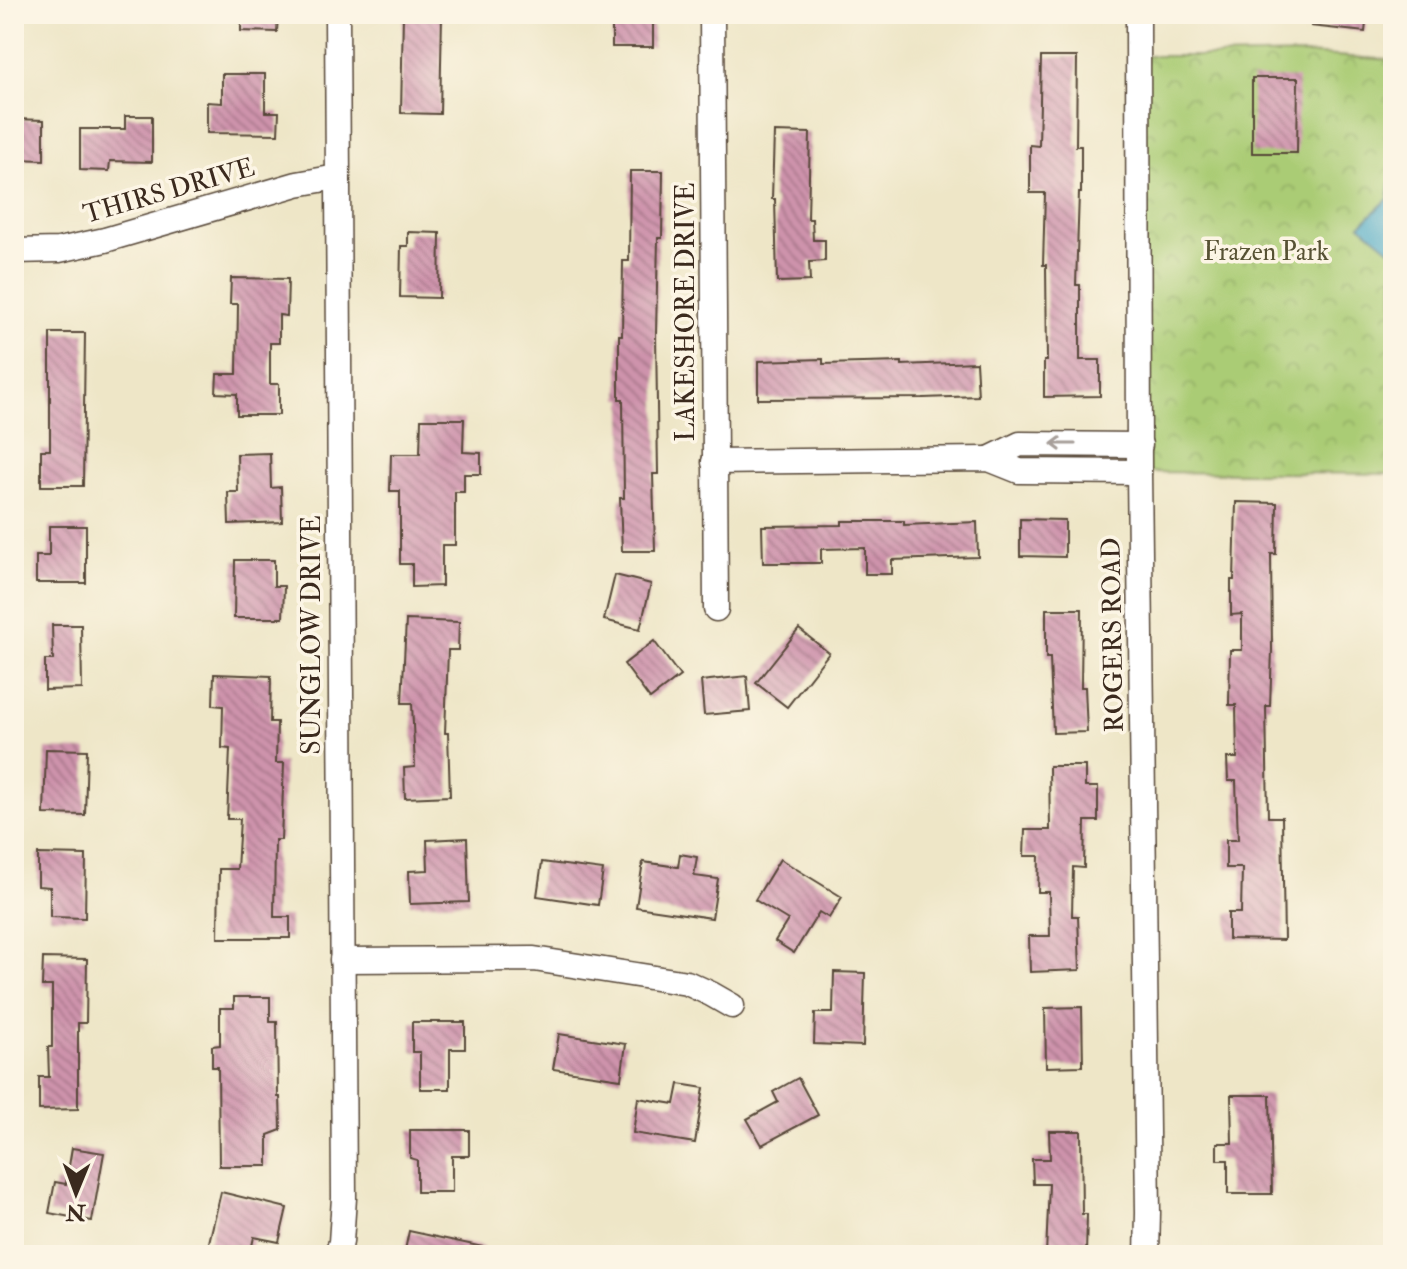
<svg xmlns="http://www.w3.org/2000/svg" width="1407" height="1269" font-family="'IM FELL Double Pica',serif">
<defs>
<pattern id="park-crowns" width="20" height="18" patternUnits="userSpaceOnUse" patternTransform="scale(2)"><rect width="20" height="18" fill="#aacc75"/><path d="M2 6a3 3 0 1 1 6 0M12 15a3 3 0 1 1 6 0" fill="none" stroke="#93af65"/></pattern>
<pattern id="building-back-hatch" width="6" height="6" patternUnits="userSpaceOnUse" patternTransform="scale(2)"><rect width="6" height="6" fill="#ce93ac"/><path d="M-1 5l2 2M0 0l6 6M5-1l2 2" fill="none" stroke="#a8788b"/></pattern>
</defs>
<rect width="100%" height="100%" fill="#fcf5e5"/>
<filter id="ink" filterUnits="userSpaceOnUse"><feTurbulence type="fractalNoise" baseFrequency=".0125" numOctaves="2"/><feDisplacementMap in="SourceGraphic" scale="16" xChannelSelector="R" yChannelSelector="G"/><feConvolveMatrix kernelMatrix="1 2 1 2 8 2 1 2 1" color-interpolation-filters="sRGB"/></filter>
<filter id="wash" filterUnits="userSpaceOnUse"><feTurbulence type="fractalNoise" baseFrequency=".006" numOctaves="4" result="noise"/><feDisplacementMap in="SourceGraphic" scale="32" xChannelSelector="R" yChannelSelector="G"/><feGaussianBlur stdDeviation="1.8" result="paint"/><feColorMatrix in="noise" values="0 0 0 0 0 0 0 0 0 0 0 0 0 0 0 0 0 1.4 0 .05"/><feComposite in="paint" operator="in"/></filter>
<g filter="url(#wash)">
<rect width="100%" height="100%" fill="#eee6c7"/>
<!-- park -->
<polygon fill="url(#park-crowns)" stroke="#727b4a" stroke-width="2" points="1306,54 1393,60 1393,474 1139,472 1138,56 1215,56"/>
<!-- water -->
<polygon fill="#47a7c6" stroke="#416872" stroke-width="2" points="1393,169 1393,261 1392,251 1360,225 1388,199"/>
<g id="blocks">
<!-- building -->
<g fill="url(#building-back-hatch)">
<polygon points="241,14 278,14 277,32 241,31"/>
<polygon points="403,14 442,14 440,114 401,113"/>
<rect x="612" y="14" width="41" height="33"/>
<polygon points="1312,14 1367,14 1365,32 1311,26"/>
<polygon points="1041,57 1077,57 1076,146 1081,146 1081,193 1079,193 1076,285 1080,285 1080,360 1100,360 1100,396 1044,397 1044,361 1047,361 1046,265 1043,265 1045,193 1030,193 1030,145 1039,146"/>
<polygon points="222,74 265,74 265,112 279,112 278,134 207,133 207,102 222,103"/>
<polygon points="1252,78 1298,78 1297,153 1252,153"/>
<polygon points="125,116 152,116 152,162 110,161 109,171 80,170 80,129 125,129"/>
<polygon points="14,119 44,120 44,160 14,159"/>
<polygon points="774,132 810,133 808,219 812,219 813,240 825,240 825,261 809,262 810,281 777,282 775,199 772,199"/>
<polygon points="630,171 663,171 662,238 658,238 656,334 658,474 653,474 655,551 622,551 620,498 624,498 623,399 619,399 619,335 622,335 623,261 629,261"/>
<polygon points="408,232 440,233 439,298 400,297 401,246 408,246"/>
<polygon points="231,278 288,279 287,316 279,315 279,343 270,343 270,384 279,384 279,415 237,415 237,394 216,393 217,374 237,374 238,304 230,304"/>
<polygon points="50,333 85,333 83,486 41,486 41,450 50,450"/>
<polygon points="823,359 823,364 902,362 902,365 976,362 978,396 923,398 758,399 758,361"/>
<polygon points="421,419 464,419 463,452 481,453 481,474 464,474 464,492 455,492 455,545 442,545 442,586 412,587 412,564 400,564 400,491 390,491 391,454 420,454"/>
<polygon points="270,453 271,488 281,487 282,522 229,524 228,492 238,492 237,454"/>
<polygon points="1236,502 1277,503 1276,554 1271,554 1272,650 1270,706 1266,706 1268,817 1282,817 1284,940 1228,939 1228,913 1241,913 1242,868 1226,868 1226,840 1238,840 1236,781 1228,781 1227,758 1237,758 1236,705 1229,705 1230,650 1242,650 1242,614 1231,615 1231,580 1234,580"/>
<polygon points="1020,519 1065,520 1065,557 1020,556"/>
<polygon points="842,521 904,521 904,525 977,522 978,557 892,560 892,574 865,574 865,548 821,549 821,563 763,563 762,526 842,525"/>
<polygon points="49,526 86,526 86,583 36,583 36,556 49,556"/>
<polygon points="235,560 274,560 274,586 284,586 283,618 234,618"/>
<polygon points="615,575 651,584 640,629 604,620"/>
<polygon points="1046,609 1082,609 1081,687 1085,687 1087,732 1053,733 1050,658 1046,658"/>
<polygon points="406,620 459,622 458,650 448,650 445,733 448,733 450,796 405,798 404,768 415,767 412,703 402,703"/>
<polygon points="52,625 81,625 82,689 45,690 45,660 53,660"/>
<polygon points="799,629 829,653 787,707 756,683"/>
<polygon points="654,641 680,676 650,699 624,664"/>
<polygon points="214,674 271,676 270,722 277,722 276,763 284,763 281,840 275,840 274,917 290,917 290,938 218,938 219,869 237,869 240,819 227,819 230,749 222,748 223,706 213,705"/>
<polygon points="747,676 750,711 704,715 701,681"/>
<polygon points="46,749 87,750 85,815 44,814"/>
<polygon points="1049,766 1085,766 1085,787 1098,787 1098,821 1085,821 1084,868 1073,867 1072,916 1078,916 1080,970 1030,972 1029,936 1050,936 1049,892 1038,892 1039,856 1024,856 1025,830 1050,830"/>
<polygon points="467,838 469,902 410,904 409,871 428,870 427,840"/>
<polygon points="38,854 86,855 85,918 50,917 50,887 38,886"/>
<polygon points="680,854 697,857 694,876 718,879 712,918 636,907 643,862 678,867"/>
<polygon points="780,859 842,897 829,918 819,912 794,953 775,941 788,920 755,900"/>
<polygon points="542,862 603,870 598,905 537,896"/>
<polygon points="43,958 87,959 86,1023 78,1023 78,1109 39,1110 39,1077 49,1077 48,1047 52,1047 52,986 42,986"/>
<polygon points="834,972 865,973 863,1046 814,1044 815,1013 833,1013"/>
<polygon points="234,997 270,997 270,1022 277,1022 278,1097 280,1097 281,1130 268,1135 268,1166 219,1166 218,1067 212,1067 212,1046 220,1045 220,1008 234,1008"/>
<polygon points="1082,1007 1083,1066 1046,1067 1045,1008"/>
<polygon points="412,1022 465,1022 465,1049 450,1049 450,1089 420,1089 420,1052 412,1052"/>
<polygon points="559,1034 626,1044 621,1079 553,1069"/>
<polygon points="798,1078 818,1115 762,1145 747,1119 778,1102 773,1092"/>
<polygon points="679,1084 704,1088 695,1143 633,1133 638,1098 675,1104"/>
<polygon points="1231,1095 1270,1095 1272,1194 1228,1194 1228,1160 1217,1160 1217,1143 1232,1143"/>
<polygon points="410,1130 469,1130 469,1156 452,1156 452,1192 417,1192 417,1160 410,1158"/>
<polygon points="1049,1131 1081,1131 1082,1214 1087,1214 1086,1255 1046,1255 1049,1184 1033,1184 1032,1159 1050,1159"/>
<polygon points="72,1148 104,1153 92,1221 49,1213 55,1182 66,1184"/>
<polygon points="221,1192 287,1208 279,1242 254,1237 250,1255 206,1255"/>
<polygon points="409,1231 483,1247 483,1255 404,1255"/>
</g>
</g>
</g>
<g filter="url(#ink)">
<use href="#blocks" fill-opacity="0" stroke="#564637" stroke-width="2"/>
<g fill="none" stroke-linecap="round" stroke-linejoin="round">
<defs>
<g id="street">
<polyline points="712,14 716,609"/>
<polyline points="1138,14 1139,472 1148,1213 1147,1255"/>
<polyline points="14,251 59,250 105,240 297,184 337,177"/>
<polyline points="989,459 1020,444 1140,445"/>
<polyline points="714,462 989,459 1019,471 1139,472"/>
<polyline points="342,960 534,959 687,983 711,994 732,1006"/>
<polyline points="337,1255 341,1242 344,1198 337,14"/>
</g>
</defs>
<!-- street casing -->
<use href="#street" stroke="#564637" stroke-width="27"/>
<!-- street -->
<use href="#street" stroke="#fff" stroke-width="24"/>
</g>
<!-- one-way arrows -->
<defs><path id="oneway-shaft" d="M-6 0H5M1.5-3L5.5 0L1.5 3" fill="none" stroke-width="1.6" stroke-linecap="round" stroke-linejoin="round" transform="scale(2)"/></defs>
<use stroke="#a79f9a" href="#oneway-shaft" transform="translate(1063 444) rotate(-180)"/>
</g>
<g text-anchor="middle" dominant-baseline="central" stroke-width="7" stroke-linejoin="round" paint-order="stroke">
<!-- street labels -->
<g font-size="26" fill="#3b2a1e" stroke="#fcf5e5">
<text transform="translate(169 191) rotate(-16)">THIRS DRIVE</text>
<text transform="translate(686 312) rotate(-90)">LAKESHORE DRIVE</text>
<text transform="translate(312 635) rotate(-90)">SUNGLOW DRIVE</text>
<text transform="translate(1113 635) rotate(-91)">ROGERS ROAD</text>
</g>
<!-- park labels -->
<g font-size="26" fill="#575234" stroke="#fcf5e5">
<text x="1266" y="252">Frazen Park</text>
</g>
</g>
<!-- margin -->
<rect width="1407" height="1269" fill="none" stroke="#fcf5e5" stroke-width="48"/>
<!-- north arrow -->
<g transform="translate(76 1193) rotate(181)" stroke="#fcf5e5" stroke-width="6" paint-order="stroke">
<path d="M0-6L14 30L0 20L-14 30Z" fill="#3b2a1e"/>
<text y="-12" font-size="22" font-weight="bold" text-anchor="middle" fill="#3b2a1e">N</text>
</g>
</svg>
